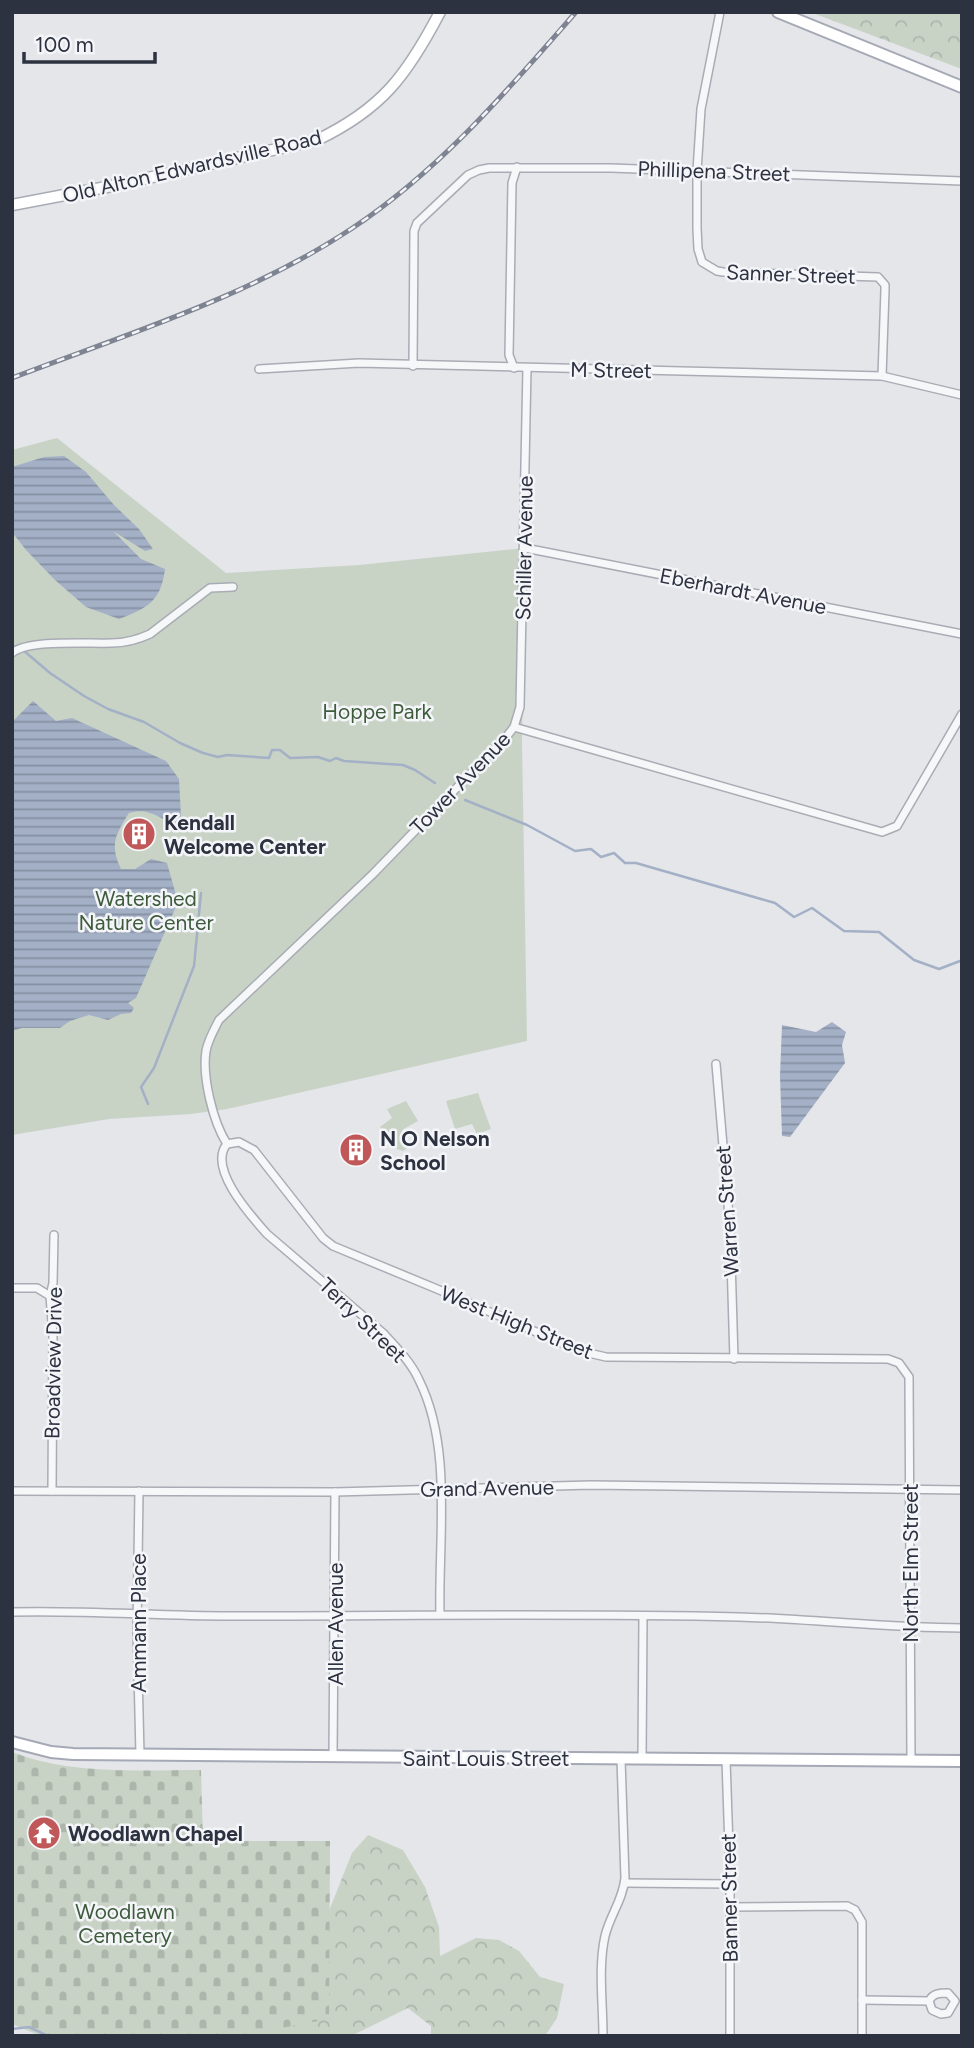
<svg xmlns="http://www.w3.org/2000/svg" width="974" height="2048" font-family="Figtree,sans-serif">
<defs>
<pattern id="forest-crowns" width="20" height="18" patternUnits="userSpaceOnUse" patternTransform="scale(1.75)"><rect width="20" height="18" fill="#c8d3c6"/><path d="M2 6a3 3 0 1 1 6 0M12 15a3 3 0 1 1 6 0" fill="none" stroke="#acb6ab"/></pattern>
<pattern id="cemetery-stones" width="16" height="16" patternUnits="userSpaceOnUse" patternTransform="scale(1.75)"><rect width="16" height="16" fill="#c8d3c6"/><path d="M2 7V4a2 2 0 0 1 4 0v3zM10 15v-3a2 2 0 0 1 4 0v3z" fill="#acb6ab"/></pattern>
<pattern id="water-rules" width="6" height="5" patternUnits="userSpaceOnUse" patternTransform="scale(1.75)"><rect width="6" height="5" fill="#a3b0c6"/><path d="M0 2.5h6" fill="none" stroke="#8590a2"/></pattern>
</defs>
<rect width="100%" height="100%" fill="#e4e6ea"/>
<!-- forest -->
<g fill="url(#forest-crowns)">
<polygon points="810,12 962,12 962,70 959,68"/>
<polygon points="368,1835 403,1850 425,1887 439,1927 440,1956 476,1938 499,1940 519,1951 540,1977 564,1984 557,2018 545,2036 431,2036 431,2026 408,2008 351,2036 182,2036 323,1926 352,1853"/>
</g>
<!-- cemetery -->
<path fill="url(#cemetery-stones)" d="M 12,1752 C 71,1775 139,1770 201,1770 L 203,1841 L 330,1841 L 329,2019 L 265,2031 L 253,2036 L 41,2036 L 12,2024 Z"/>
<!-- green -->
<g fill="#c8d3c6">
<polygon points="57,438 226,573 359,565 525,548 522,741 527,1041 227,1109 191,1114 109,1119 12,1135 12,450"/>
<polygon points="478,1093 491,1129 477,1134 472,1124 455,1129 446,1101"/>
<polygon points="406,1101 418,1121 402,1130 410,1146 403,1151 397,1149 380,1127 392,1118 387,1109"/>
</g>
<!-- water -->
<g fill="url(#water-rules)">
<path d="M 64,456 L 86,472 L 114,505 L 139,529 L 153,549 L 145,551 L 113,531 L 141,559 L 165,569 C 161,601 148,608 119,619 L 86,607 L 55,580 L 26,550 L 12,532 L 12,467 L 44,457 Z"/>
<path d="M 33,701 L 56,721 L 72,718 L 166,761 L 179,779 L 181,816 L 176,826 C 160,818 148,807 129,813 C 116,834 109,844 121,869 L 135,869 L 151,859 L 167,863 L 178,902 L 136,998 L 128,1003 L 134,1008 L 131,1013 L 121,1014 L 108,1020 L 89,1015 L 70,1021 L 60,1028 L 22,1028 L 12,1031 L 12,722 Z"/>
<polygon points="832,1022 846,1032 842,1045 845,1063 790,1137 782,1136 780,1076 782,1025 816,1032"/>
</g>
<g fill="none" stroke-linecap="round" stroke-linejoin="round">
<!-- stream -->
<g stroke="#a3b0c6" stroke-width="2.5">
<polyline points="23,650 50,673 84,696 108,709 144,722 180,743 203,753 218,757 227,755 269,758 272,750 280,750 290,758 318,757 330,761 336,758 344,761 403,765 415,770 435,783"/>
<polyline points="465,800 527,825 575,851 591,849 601,857 614,853 625,863 636,863 775,903 794,917 812,908 844,931 879,932 914,960 939,969 960,961 962,962"/>
<polyline points="148,1104 141,1087 154,1068 194,966 201,893"/>
<polyline points="12,2029 29,2027 48,2036"/>
</g>
<defs>
<g id="street">
<polyline points="720,12 701,109 697,171 697,228 698,249 702,262 717,271 723,272 878,277 885,285 885,290 882,376"/>
<polyline points="413,366 414,231 417,223 468,175 479,170 489,168 611,168 962,181"/>
<polyline points="514,368 509,355 512,183 517,167"/>
<polyline points="259,369 359,363 882,376 962,395"/>
<polyline points="525,548 962,634"/>
<path d="M 12,653 C 29,639 89,644 112,643 C 125,643 139,639 150,634 L 210,588 L 233,587"/>
<polyline points="514,727 882,832 897,826 962,714"/>
<polyline points="716,1064 730,1227 734,1359"/>
<polyline points="227,1144 239,1142 254,1150 323,1238 333,1246 437,1289 580,1351 606,1357 888,1359 899,1363 909,1377 911,1760"/>
<path d="M 227,1144 C 213,1122 202,1077 206,1051 C 208,1040 214,1030 219,1020 L 373,874 L 507,736 L 514,727 L 520,707 L 527,368"/>
<path d="M 227,1144 C 207,1168 251,1216 267,1234 L 383,1333 C 396,1347 411,1362 419,1380 C 453,1448 438,1539 440,1614"/>
<polyline points="12,1288 37,1288 50,1296"/>
<polyline points="12,1491 335,1492 591,1485 962,1490"/>
<polyline points="52,1491 53,1334 50,1296 53,1283 54,1235"/>
<polyline points="139,1491 137,1630 140,1755"/>
<path d="M 12,1612 C 85,1610 157,1616 230,1616 C 400,1616 569,1613 739,1617 C 814,1619 887,1628 962,1628"/>
<polyline points="333,1756 335,1492"/>
<polyline points="642,1759 643,1616"/>
<polyline points="726,1760 730,1877 730,2036"/>
<polyline points="625,1883 730,1884"/>
<polyline points="730,1907 847,1906 855,1910 862,1922 862,2036"/>
<path d="M 862,2000 L 929,2001 L 932,2010 L 941,2014 L 948,2013 L 955,2001 L 948,1993 C 940,1993 933,1993 929,2001"/>
<path d="M 603,2036 C 603,2003 598,1967 605,1936 C 610,1915 623,1900 625,1878 L 621,1759"/>
</g>
<path id="secondary" d="M 12,205 L 117,185 L 317,140 C 382,109 407,75 440,12"/>
<g id="primary">
<polyline points="778,12 962,87"/>
<polyline points="12,1742 51,1752 73,1754 962,1761"/>
</g>
</defs>
<!-- street casing -->
<use href="#street" stroke="#a9acb4" stroke-width="10"/>
<!-- secondary casing -->
<use href="#secondary" stroke="#a9acb4" stroke-width="13"/>
<!-- primary casing -->
<use href="#primary" stroke="#a5a9b5" stroke-width="14"/>
<!-- street -->
<use href="#street" stroke="#f6f7f9" stroke-width="7"/>
<!-- secondary -->
<use href="#secondary" stroke="#fff" stroke-width="10"/>
<!-- primary -->
<use href="#primary" stroke="#fff" stroke-width="10"/>
<defs>
<path id="rail" d="M 12,378 C 127,334 248,297 351,229 C 439,171 507,91 576,12"/>
</defs>
<!-- rail casing -->
<use href="#rail" stroke="#7f8492" stroke-width="5"/>
<!-- rail -->
<use href="#rail" stroke="#f4f5f8" stroke-width="2.5" stroke-dasharray="8" stroke-linecap="butt"/>
</g>
<!-- icons -->
<defs>
<symbol id="building-disc" viewBox="-11 -11 22 22"><circle r="9.5" fill="#c0585a" stroke="#f4f5f8"/><path d="M-4-6H4V6H1V3H-1V6H-4ZM-2.5-4.3h1.7v1.8h-1.7ZM.8-4.3h1.7v1.8H.8ZM-2.5-1h1.7V.8h-1.7ZM.8-1h1.7V.8H.8Z" fill="#fff"/></symbol>
<symbol id="temple-disc" viewBox="-11 -11 22 22"><circle r="9.5" fill="#c0585a" stroke="#f4f5f8"/><path d="M0-6L5-2H3V0L6.5 2.5H4V6H1.5V3h-3V6H-4V2.5H-6.5L-3 0V-2H-5Z" fill="#fff"/></symbol>
</defs>
<g fill-rule="evenodd">
<use href="#building-disc" x="120" y="815" width="38" height="38"/>
<use href="#building-disc" x="337" y="1131" width="38" height="38"/>
<use href="#temple-disc" x="25" y="1814" width="38" height="38"/>
</g>
<g text-anchor="middle" dominant-baseline="central" stroke-width="5" stroke-linejoin="round" paint-order="stroke">
<!-- street labels -->
<g font-size="21" fill="#2d3241" stroke="#f4f5f8">
<text transform="translate(192 166) rotate(-13)">Old Alton Edwardsville Road</text>
<text transform="translate(714 171) rotate(2)">Phillipena Street</text>
<text transform="translate(791 274) rotate(2)">Sanner Street</text>
<text transform="translate(611 370) rotate(1)">M Street</text>
<text transform="translate(524 548) rotate(-89)">Schiller Avenue</text>
<text transform="translate(743 591) rotate(11)">Eberhardt Avenue</text>
<text transform="translate(460 783) rotate(-46)">Tower Avenue</text>
<text transform="translate(727 1211) rotate(-94)">Warren Street</text>
<text transform="translate(363 1320) rotate(44)">Terry Street</text>
<text transform="translate(517 1322) rotate(22)">West High Street</text>
<text transform="translate(53 1363) rotate(-89)">Broadview Drive</text>
<text transform="translate(487 1488) rotate(-1)">Grand Avenue</text>
<text transform="translate(910 1563) rotate(-90)">North Elm Street</text>
<text transform="translate(138 1623) rotate(-90)">Ammann Place</text>
<text transform="translate(335 1624) rotate(-90)">Allen Avenue</text>
<text x="486" y="1758">Saint Louis Street</text>
<text transform="translate(729 1898) rotate(-91)">Banner Street</text>
</g>
<!-- park labels -->
<g font-size="21" fill="#3e5b3c" stroke="#f4f5f8">
<text x="377" y="711">Hoppe Park</text>
<text x="146" y="898">Watershed<tspan x="146" dy="24">Nature Center</tspan></text>
<text x="125" y="1911">Woodlawn<tspan x="125" dy="24">Cemetery</tspan></text>
</g>
<!-- poi labels -->
<g font-size="21" font-weight="bold" fill="#2d3241" stroke="#f4f5f8" text-anchor="start">
<text x="164" y="822">Kendall<tspan x="164" dy="24">Welcome Center</tspan></text>
<text x="380" y="1138">N O Nelson<tspan x="380" dy="24">School</tspan></text>
<text x="68" y="1833">Woodlawn Chapel</text>
</g>
</g>
<!-- border -->
<rect width="974" height="2048" fill="none" stroke="#2d3241" stroke-width="28"/>
<!-- scale -->
<path d="M24 52v10h131v-10" fill="none" stroke="#2d3241" stroke-width="3.5"/>
<text x="35" y="52" font-size="21" fill="#2d3241" stroke="#f4f5f8" stroke-width="5" paint-order="stroke">100 m</text>
</svg>
